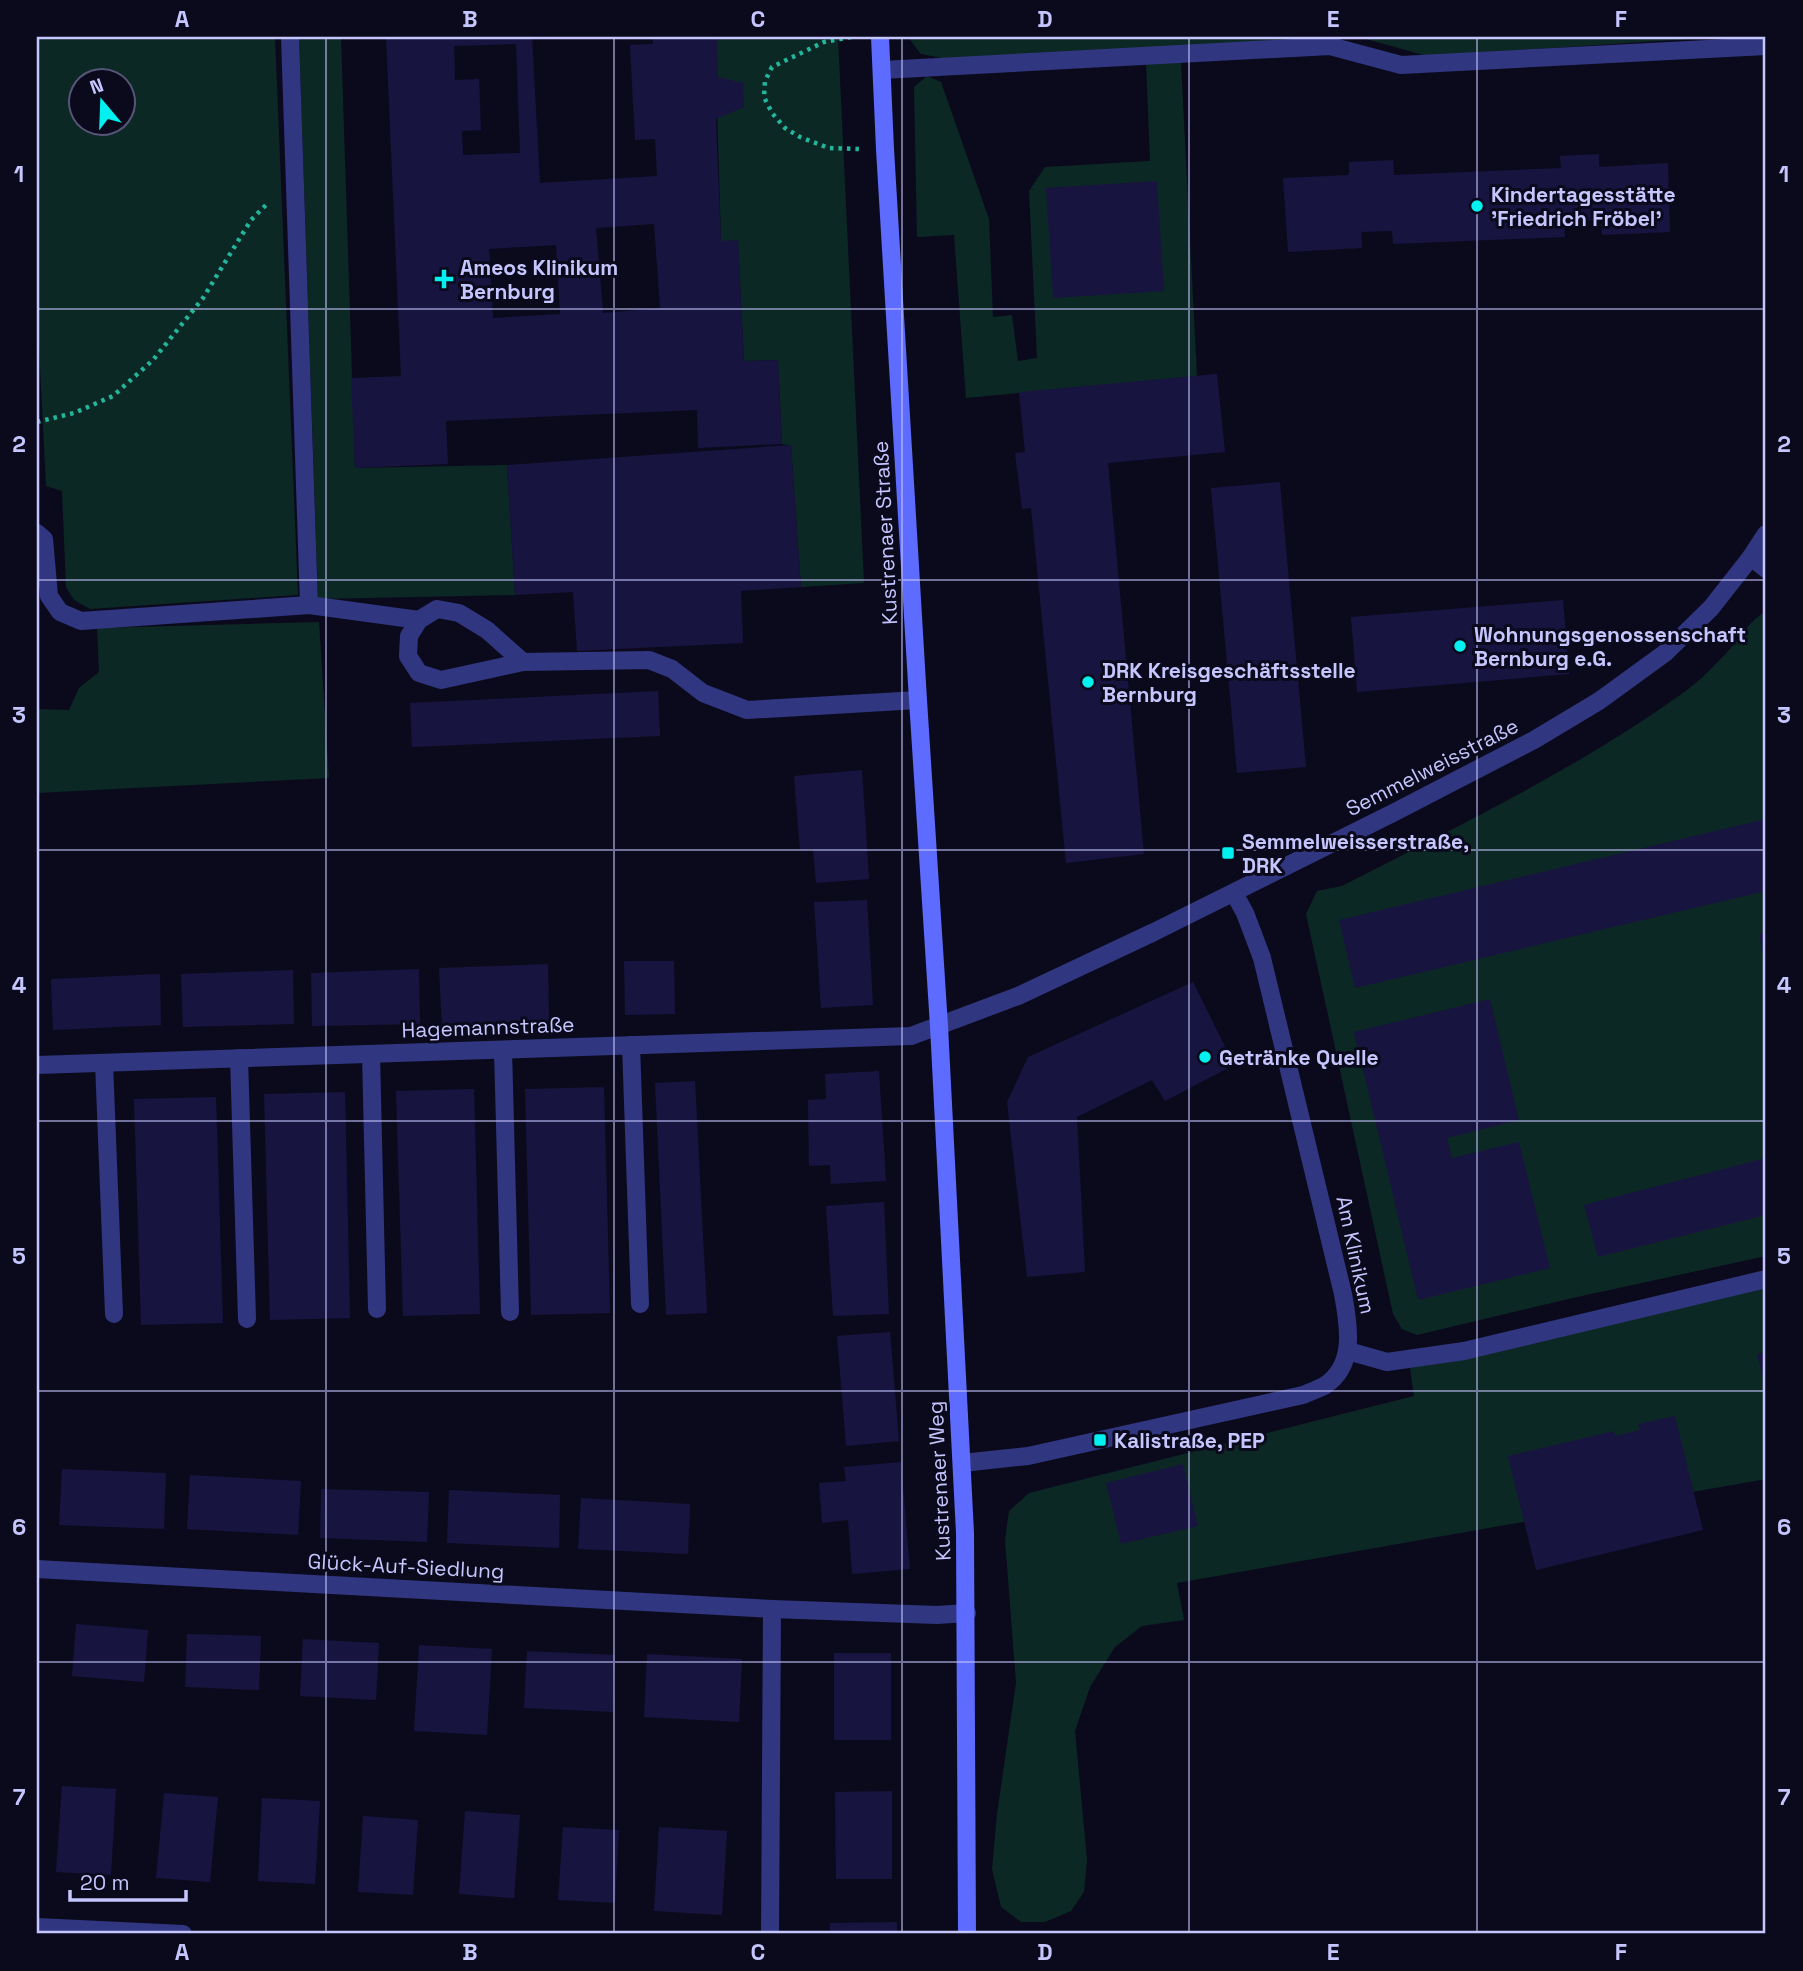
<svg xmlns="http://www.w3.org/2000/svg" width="1803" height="1971" font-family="'Space Grotesk',sans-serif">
<rect width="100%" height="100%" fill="#0b0a1d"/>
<!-- green -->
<g fill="#0c2824" fill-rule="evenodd">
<path d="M 37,37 L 275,37 L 298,595 L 90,609 L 74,600 L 66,587 L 62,491 L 46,486 L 39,346 L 37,343 ZM 122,80 L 122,122 L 80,122 L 80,80 Z"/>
<polygon points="299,37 341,37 355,468 507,465 515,595 318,599"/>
<polygon points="715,37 838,37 864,583 801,587 791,446 782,444 778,360 744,361 738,241 721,241"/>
<polygon points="908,37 1354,37 947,59 921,54"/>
<polygon points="1359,37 1721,37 1427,56"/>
<polygon points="1146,63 1181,63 1197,376 966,398 954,235 917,237 914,87 927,76 941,82 989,219 993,317 1012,315 1018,361 1037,358 1029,191 1045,167 1150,161"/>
<path d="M 1766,612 L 1766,1256 L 1568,1299 L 1417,1335 L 1402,1329 L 1393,1314 L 1306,914 L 1317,891 L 1342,886 C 1458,826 1577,769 1683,693 C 1700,681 1716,664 1730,649 C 1742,636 1750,619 1766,612 Z"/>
<polygon points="319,622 329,778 37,793 37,709 69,710 79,688 99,672 97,628"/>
<polygon points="1766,1285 1766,1479 1177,1583 1184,1620 1142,1626 1115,1647 1090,1687 1075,1731 1087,1860 1084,1892 1071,1911 1045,1922 1021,1922 1001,1907 992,1869 997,1814 1016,1683 1005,1540 1009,1511 1029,1493 1414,1396 1410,1368"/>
</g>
<!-- building -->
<g fill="#181440" fill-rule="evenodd">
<path d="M 386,37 L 532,37 L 540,183 L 657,176 L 655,139 L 635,140 L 630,45 L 653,44 L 653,37 L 717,37 L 718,77 L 743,83 L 744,107 L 716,119 L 721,241 L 738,240 L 744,361 L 778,360 L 782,444 L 698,448 L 697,410 L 446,421 L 448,464 L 355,468 L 351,378 L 401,376 ZM 516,44 L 520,153 L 463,155 L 462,131 L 481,130 L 479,79 L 455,80 L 454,46 ZM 654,224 L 660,308 L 603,313 L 596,228 ZM 556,245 L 560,314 L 493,318 L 489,249 Z"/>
<polygon points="1599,154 1599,167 1668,163 1670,232 1602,235 1601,220 1564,222 1565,237 1393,244 1392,231 1361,232 1362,248 1288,252 1283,178 1349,175 1349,162 1393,160 1394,175 1561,168 1560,156"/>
<polygon points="1157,181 1164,291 1053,298 1046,188"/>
<polygon points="1217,374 1225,452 1108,463 1144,854 1066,863 1031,508 1022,509 1015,453 1025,452 1019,392"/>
<polygon points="791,445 801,587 741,591 743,643 577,651 573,592 515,595 507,465"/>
<polygon points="1280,482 1306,767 1237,773 1211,488"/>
<polygon points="1563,600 1569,674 1357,692 1351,617"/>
<polygon points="658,691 660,736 412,747 410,703"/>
<polygon points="862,770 869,879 816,883 813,849 800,850 794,776"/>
<polygon points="1766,819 1766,891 1355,988 1339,920"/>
<polygon points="867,900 873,1005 821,1008 814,902"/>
<polygon points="1766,932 1766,962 1765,962 1759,934"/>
<polygon points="624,961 674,961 675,1014 625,1015"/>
<polygon points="548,964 549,1021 442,1026 439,968"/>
<polygon points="419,969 420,1024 312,1026 311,973"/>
<polygon points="293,970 294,1024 183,1027 181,974"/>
<polygon points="160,974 161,1025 53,1030 51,979"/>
<polygon points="1193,982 1234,1065 1165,1101 1152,1080 1077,1117 1085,1272 1027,1277 1007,1102 1028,1057"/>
<polygon points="1490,999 1519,1120 1447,1138 1452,1158 1519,1142 1550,1268 1418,1300 1354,1032"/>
<polygon points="879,1071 886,1181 831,1184 830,1165 809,1166 808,1100 826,1099 825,1074"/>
<polygon points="695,1081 707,1313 666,1315 655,1083"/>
<polygon points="604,1087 610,1313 531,1315 525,1089"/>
<polygon points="474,1089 480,1314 403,1316 396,1091"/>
<polygon points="345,1092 350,1318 270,1320 264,1094"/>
<polygon points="216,1097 223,1323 141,1325 134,1099"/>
<polygon points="1766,1158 1766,1215 1598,1257 1584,1205"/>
<polygon points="884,1202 889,1314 833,1316 826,1206"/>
<polygon points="890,1332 899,1441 846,1446 837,1336"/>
<polygon points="1766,1352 1766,1386 1765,1387 1757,1354"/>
<polygon points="1675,1416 1703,1530 1536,1570 1508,1456 1614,1431 1615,1436 1640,1430 1638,1424"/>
<polygon points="901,1462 910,1569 852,1574 848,1520 822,1523 819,1483 846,1481 844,1467"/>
<polygon points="1183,1464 1198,1526 1121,1544 1106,1483"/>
<polygon points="62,1469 166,1473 164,1529 59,1525"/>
<polygon points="190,1475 301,1481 298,1535 187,1529"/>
<polygon points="321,1489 429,1492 427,1542 320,1538"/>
<polygon points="449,1490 560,1495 559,1548 447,1543"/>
<polygon points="581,1498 690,1504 688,1554 578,1549"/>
<polygon points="76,1624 148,1630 144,1682 72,1676"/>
<polygon points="187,1634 261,1636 259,1690 185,1687"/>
<polygon points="303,1639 379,1643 376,1700 300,1696"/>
<polygon points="419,1645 492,1649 487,1735 414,1731"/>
<polygon points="527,1651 615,1655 613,1712 524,1708"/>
<rect x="834" y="1653" width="57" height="87"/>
<polygon points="647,1654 742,1659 739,1722 644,1717"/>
<polygon points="62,1786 116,1789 111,1875 56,1872"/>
<polygon points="892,1791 892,1879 836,1879 835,1792"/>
<polygon points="164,1793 218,1797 210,1882 156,1878"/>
<polygon points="262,1798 320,1801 315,1884 258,1881"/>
<polygon points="465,1811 520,1815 514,1898 459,1894"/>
<polygon points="363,1816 418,1820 413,1895 358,1892"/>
<polygon points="563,1827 619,1830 615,1903 558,1900"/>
<polygon points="659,1827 727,1831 722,1915 654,1911"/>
<polygon points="897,1922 897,1934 830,1934 830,1923"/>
</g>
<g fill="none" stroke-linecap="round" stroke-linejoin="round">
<!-- path -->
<g stroke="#23b69d" stroke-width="4.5" stroke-dasharray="3.5 5" stroke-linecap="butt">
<polyline points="851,37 824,42 772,67 765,81 764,97 772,113 785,128 800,137 829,148 859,149"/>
<polyline points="37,422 74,413 113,396 153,360 203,298 251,220 267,204"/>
</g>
<!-- lane -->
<g stroke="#313680" stroke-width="18">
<polyline points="290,37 309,605"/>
<polyline points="37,533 44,539 49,596 60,612 81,621 309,605 419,620"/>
<polyline points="523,662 441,680 419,673 408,656 409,636 419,620 437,609 459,613 487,630 523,662 649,660 672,669 703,693 747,710 918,700"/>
<polyline points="631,1045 640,1304"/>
<polyline points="503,1050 510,1312"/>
<polyline points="371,1054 377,1309"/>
<polyline points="239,1058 247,1319"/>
<polyline points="104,1063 114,1314"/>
</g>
<!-- street -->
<g stroke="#313680" stroke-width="18">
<polyline points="882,70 1330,46 1401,65 1766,46"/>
<polyline points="1751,557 1766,569"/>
<polyline points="37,1065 911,1036 1018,996 1154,932 1393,813 1534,740 1599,701 1665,653 1711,608 1751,557 1766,534"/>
<polyline points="1348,1351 1387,1362 1464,1351 1766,1279"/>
<path d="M 962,1463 L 1028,1456 L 1303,1395 C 1310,1392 1318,1389 1324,1386 C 1356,1366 1349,1326 1343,1294 L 1262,958 L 1245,913 L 1234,893"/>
<polyline points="37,1569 772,1609 937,1615 967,1613"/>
<polyline points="37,1927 183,1934"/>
<polyline points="770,1934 772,1609"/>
</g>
<!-- secondary -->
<polyline stroke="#5d6bff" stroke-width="18" points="880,37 885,149 918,700 939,1026 965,1533 967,1934"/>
</g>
<!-- grid -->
<path fill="none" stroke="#c6c6ff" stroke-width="2" stroke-opacity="0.55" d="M 326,37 L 326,1934M 614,37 L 614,1934M 902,37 L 902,1934M 1189,37 L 1189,1934M 1477,37 L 1477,1934M 37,309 L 1766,309M 37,580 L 1766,580M 37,850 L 1766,850M 37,1121 L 1766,1121M 37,1391 L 1766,1391M 37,1662 L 1766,1662"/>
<!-- markers -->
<g fill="#00f1ef" stroke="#0b0a1d" stroke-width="2.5">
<circle cx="1477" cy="206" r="7"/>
<path d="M440.5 268.5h7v7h7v7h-7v7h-7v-7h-7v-7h7z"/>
<circle cx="1460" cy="646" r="7"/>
<circle cx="1088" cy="682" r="7"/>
<rect x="1221" y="846" width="14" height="14" rx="3.5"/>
<circle cx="1205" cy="1057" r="7"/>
<rect x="1093" y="1433" width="14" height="14" rx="3.5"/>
</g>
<g text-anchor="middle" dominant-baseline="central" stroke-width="6" stroke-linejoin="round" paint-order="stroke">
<!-- poi labels -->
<g font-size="21" font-weight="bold" fill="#c6c6ff" stroke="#0b0a1d" text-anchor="start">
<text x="1491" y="194">Kindertagesstätte<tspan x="1491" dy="24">'Friedrich Fröbel'</tspan></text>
<text x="460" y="267">Ameos Klinikum<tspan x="460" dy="24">Bernburg</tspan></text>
<text x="1474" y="634">Wohnungsgenossenschaft<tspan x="1474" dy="24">Bernburg e.G.</tspan></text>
<text x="1102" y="670">DRK Kreisgeschäftsstelle<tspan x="1102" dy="24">Bernburg</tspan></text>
<text x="1242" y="841">Semmelweisserstraße,<tspan x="1242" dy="24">DRK</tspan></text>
<text x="1219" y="1057">Getränke Quelle</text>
<text x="1114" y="1440">Kalistraße, PEP</text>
</g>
<!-- street labels -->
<g font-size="21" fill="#c6c6ff" stroke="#0b0a1d">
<text transform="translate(885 533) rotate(-93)">Kustrenaer Straße</text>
<text transform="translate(1432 767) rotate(-27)">Semmelweisstraße</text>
<text transform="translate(488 1027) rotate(-2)">Hagemannstraße</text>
<text transform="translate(1356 1255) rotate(78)">Am Klinikum</text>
<text transform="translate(939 1481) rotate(-93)">Kustrenaer Weg</text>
<text transform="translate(406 1566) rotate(3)">Glück-Auf-Siedlung</text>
</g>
</g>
<!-- border -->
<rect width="1803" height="1971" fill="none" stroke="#0b0a1d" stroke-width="77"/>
<!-- north arrow -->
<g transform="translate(102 102) rotate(341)"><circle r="33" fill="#0b0a1d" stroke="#565577" stroke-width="2"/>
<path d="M0-5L12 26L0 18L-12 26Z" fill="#00f1ef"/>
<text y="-10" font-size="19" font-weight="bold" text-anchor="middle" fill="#c6c6ff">N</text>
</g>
<!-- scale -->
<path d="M70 1890v10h116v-10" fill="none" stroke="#c6c6ff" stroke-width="3.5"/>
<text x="80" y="1890" font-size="21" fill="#c6c6ff" stroke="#0b0a1d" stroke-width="5" paint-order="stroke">20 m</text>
<rect x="38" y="38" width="1726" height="1894" fill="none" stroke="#c6c6ff" stroke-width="2.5"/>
<g font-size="23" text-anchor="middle" font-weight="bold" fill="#c6c6ff">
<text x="182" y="27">A</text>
<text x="470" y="27">B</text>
<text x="758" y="27">C</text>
<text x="1045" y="27">D</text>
<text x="1333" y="27">E</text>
<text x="1621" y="27">F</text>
<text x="19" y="182">1</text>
<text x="1784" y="182">1</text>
<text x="19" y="452">2</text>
<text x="1784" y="452">2</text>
<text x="19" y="723">3</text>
<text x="1784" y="723">3</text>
<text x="19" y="993">4</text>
<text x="1784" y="993">4</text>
<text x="19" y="1264">5</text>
<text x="1784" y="1264">5</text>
<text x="19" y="1535">6</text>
<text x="1784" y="1535">6</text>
<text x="19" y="1805">7</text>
<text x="1784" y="1805">7</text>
<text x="182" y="1960">A</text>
<text x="470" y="1960">B</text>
<text x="758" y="1960">C</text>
<text x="1045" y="1960">D</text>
<text x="1333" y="1960">E</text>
<text x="1621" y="1960">F</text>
</g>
</svg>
